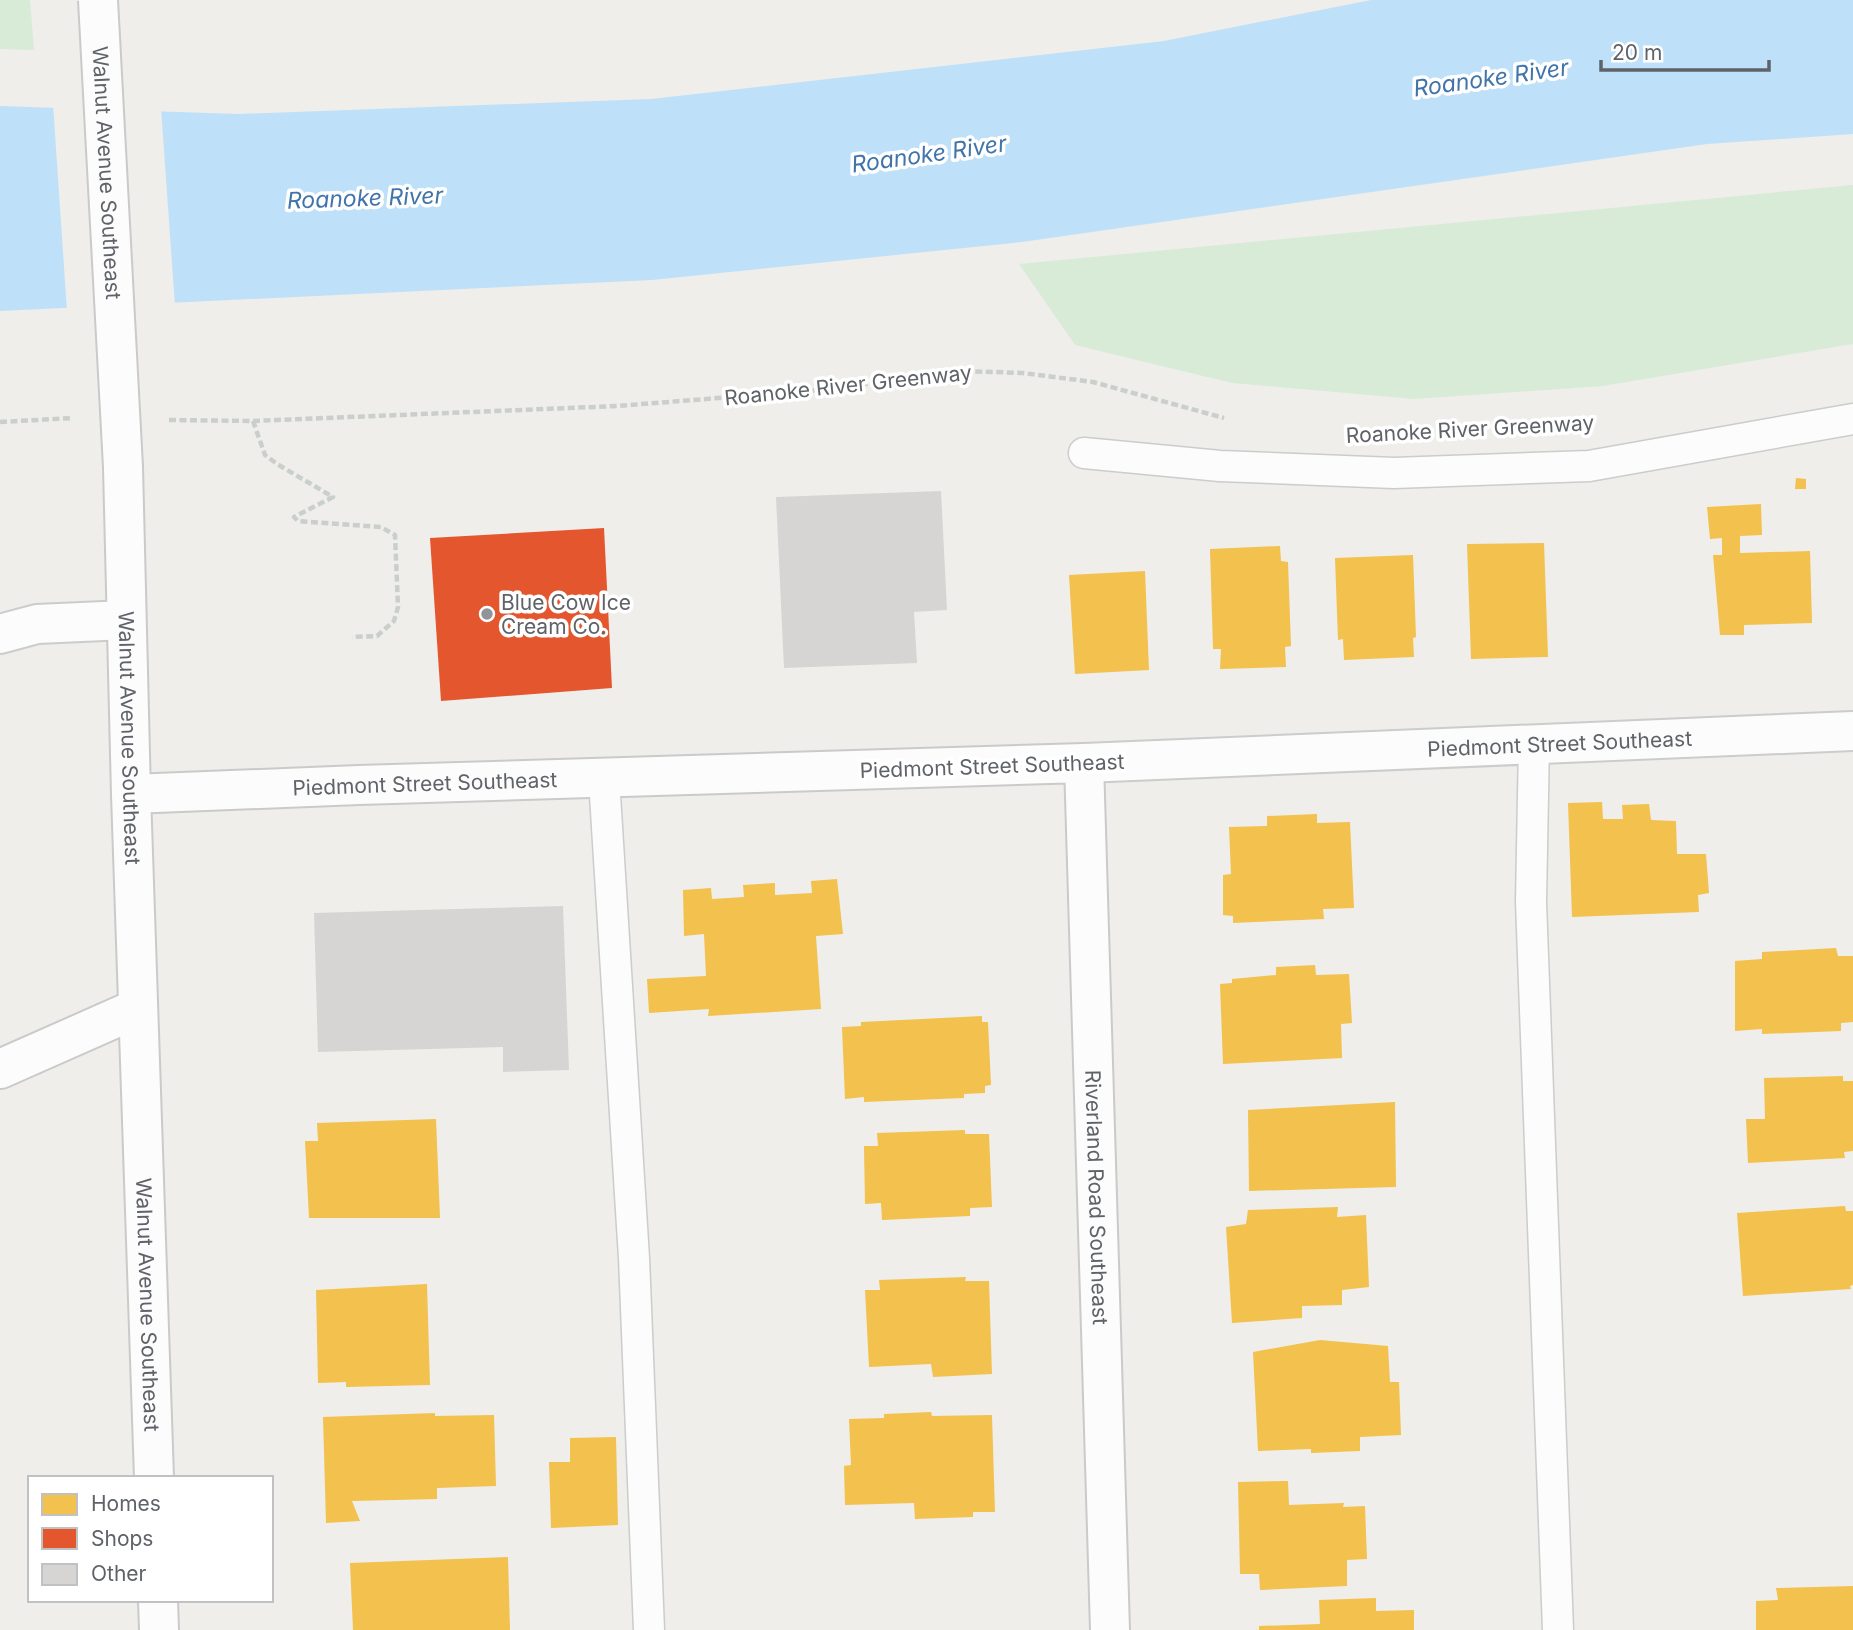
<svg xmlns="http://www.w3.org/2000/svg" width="1853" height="1630" font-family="Inter,sans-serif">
<rect width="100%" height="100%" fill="#efeeea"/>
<!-- green -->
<g fill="#d8ebd6">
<polygon points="0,0 30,0 34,50 0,49"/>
<polygon points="1853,185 1853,344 1603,386 1414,399 1232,383 1075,345 1019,264"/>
</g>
<!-- water -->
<polygon fill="#bfe0f9" points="1371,0 1853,0 1853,134 1707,144 1022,242 652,280 0,311 0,106 238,114 651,99 1164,41"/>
<!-- pier -->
<polygon fill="#efeeea" points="53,104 161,108 175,306 67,311"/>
<!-- homes -->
<g fill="#f2c14e">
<polygon points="1796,478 1806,479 1806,489 1795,489"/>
<polygon points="1761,504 1762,535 1740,536 1740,553 1810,551 1812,623 1744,625 1744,635 1720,635 1713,555 1722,555 1722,538 1710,539 1707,507"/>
<polygon points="1544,543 1548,657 1471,659 1467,544"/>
<polygon points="1280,546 1281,561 1288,562 1291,646 1285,647 1286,667 1220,669 1221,649 1213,649 1210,549"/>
<polygon points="1413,555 1416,637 1413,638 1414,657 1344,660 1343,639 1338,640 1335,558"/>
<polygon points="1145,571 1149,670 1075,674 1069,575"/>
<polygon points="1602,802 1603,819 1623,819 1622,805 1649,804 1651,820 1676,821 1677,854 1706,854 1709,893 1698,895 1699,912 1572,917 1568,803"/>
<polygon points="1317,814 1317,823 1350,822 1354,908 1323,909 1324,919 1233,923 1233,916 1223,915 1223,875 1231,874 1229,827 1267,826 1267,816"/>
<polygon points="837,879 843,934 816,936 821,1009 708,1016 709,1009 649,1013 647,979 706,976 704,934 684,936 683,890 711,888 712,899 744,897 743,885 775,883 775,895 812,893 811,881"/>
<polygon points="1836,948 1838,956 1853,956 1853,1022 1841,1023 1841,1031 1762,1034 1762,1029 1735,1031 1735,961 1762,959 1762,952"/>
<polygon points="1315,965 1316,975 1349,974 1352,1023 1341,1024 1342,1058 1223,1064 1220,984 1232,983 1232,979 1276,975 1276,967"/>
<polygon points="982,1016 982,1022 988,1022 991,1085 985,1086 985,1093 964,1094 964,1098 864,1102 864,1097 845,1099 842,1027 861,1026 861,1022"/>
<polygon points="1843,1076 1843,1081 1853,1081 1853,1151 1844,1152 1845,1158 1748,1163 1746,1119 1765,1119 1764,1078"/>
<polygon points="1395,1102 1396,1187 1249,1191 1248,1110"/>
<polygon points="436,1119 440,1218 309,1218 305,1141 318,1141 317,1123"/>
<polygon points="965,1130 965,1134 989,1134 992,1207 970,1208 970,1216 882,1220 881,1203 865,1204 864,1146 878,1146 877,1133"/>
<polygon points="1845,1206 1846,1211 1853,1211 1853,1285 1850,1286 1851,1289 1743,1296 1737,1213"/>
<polygon points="1338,1207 1337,1217 1366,1215 1369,1287 1342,1290 1342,1305 1302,1306 1302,1318 1232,1323 1226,1227 1246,1224 1248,1210"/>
<polygon points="966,1277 965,1281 989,1281 992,1374 933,1377 931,1364 869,1367 865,1290 880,1290 879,1280"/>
<polygon points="427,1284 430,1385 346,1387 346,1382 318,1383 316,1290"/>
<polygon points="1320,1340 1388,1346 1390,1382 1399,1382 1401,1435 1360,1437 1360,1451 1311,1453 1311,1449 1258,1451 1253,1352"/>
<polygon points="931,1412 932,1416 992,1415 995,1512 973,1512 973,1517 915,1519 914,1503 845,1505 844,1466 851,1465 849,1419 884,1418 884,1414"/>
<polygon points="435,1413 435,1416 494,1415 496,1486 437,1488 437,1499 352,1501 360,1521 326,1523 323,1417"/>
<polygon points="616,1437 618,1525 551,1528 549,1462 570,1462 570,1438"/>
<polygon points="1288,1481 1289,1505 1344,1503 1343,1507 1365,1506 1367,1559 1347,1560 1347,1586 1260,1590 1259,1574 1240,1574 1238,1482"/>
<polygon points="508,1557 510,1630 353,1630 350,1563"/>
<polygon points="1853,1586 1853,1630 1756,1630 1756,1601 1778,1600 1776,1588"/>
<polygon points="1376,1598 1376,1611 1414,1610 1414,1630 1259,1630 1259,1626 1320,1624 1319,1600"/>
</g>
<!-- shops -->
<polygon fill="#e4572e" points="604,528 612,688 441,701 430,538"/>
<!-- building -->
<g fill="#d6d5d3">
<polygon points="941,491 947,610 914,612 917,663 784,668 776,497"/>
<polygon points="563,906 569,1070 503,1072 503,1047 318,1052 314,913"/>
</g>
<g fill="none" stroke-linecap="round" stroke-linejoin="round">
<defs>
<g id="lane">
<polyline points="1084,453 1220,466 1394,473 1589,466 1853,419"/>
<polyline points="1534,743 1531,902 1558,1630"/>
<polyline points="604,779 634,1258 649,1630"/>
</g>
<g id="street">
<polyline points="0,634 37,624 126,620"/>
<path id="s1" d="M 1084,763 L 1853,731"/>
</g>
<g id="secondary">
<path id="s2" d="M 123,467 L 131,794 L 154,1478"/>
<path id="s3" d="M 131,794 L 359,785 L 1084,763 L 1110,1630"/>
<polyline points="0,1069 138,1008"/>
<polyline points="158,1600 159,1630"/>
</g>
</defs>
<!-- lane casing -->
<use href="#lane" stroke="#cbcccc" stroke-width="33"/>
<!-- street casing -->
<use href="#street" stroke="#cbcccc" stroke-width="42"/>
<!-- secondary casing -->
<use href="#secondary" stroke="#cacacb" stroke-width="42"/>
<!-- path -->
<g stroke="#cacfcc" stroke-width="4.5" stroke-dasharray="7 3.5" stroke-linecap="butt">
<polyline points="169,420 253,421 617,406 820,390 963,371 1023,373 1093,382 1224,418"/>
<polyline points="253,421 265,455 277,464 333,497 294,517 298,521 381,527 395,535 398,607 394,621 377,636 352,637"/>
<polyline points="0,422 73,418"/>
</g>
<!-- lane -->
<use href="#lane" stroke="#fdfcfc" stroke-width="30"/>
<!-- street -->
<use href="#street" stroke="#fdfcfc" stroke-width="38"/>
<!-- secondary -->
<use href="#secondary" stroke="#fdfcfc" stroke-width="38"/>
<defs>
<g id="secondary-bridge">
<path id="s4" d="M 98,0 L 123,467"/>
</g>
</defs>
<!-- secondary-bridge casing -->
<use href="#secondary-bridge" stroke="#cacacb" stroke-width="42" stroke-linecap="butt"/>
<!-- secondary-bridge -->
<use href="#secondary-bridge" stroke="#fdfcfc" stroke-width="38"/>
</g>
<!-- markers -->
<circle fill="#919496" stroke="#fff" stroke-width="2.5" cx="487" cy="614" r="7"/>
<g text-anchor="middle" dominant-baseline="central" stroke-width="7" stroke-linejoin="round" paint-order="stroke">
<!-- street labels -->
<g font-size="21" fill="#5f6368" stroke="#fff">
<text stroke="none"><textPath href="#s4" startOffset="173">Walnut Avenue Southeast</textPath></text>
<text transform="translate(848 385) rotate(-6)">Roanoke River Greenway</text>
<text transform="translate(1470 429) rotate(-3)">Roanoke River Greenway</text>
<text stroke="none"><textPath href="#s2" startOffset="271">Walnut Avenue Southeast</textPath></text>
<text stroke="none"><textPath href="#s1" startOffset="476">Piedmont Street Southeast</textPath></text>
<text transform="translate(992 766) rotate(-2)">Piedmont Street Southeast</text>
<text stroke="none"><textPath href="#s3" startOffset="294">Piedmont Street Southeast</textPath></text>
<text stroke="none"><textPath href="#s3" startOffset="1388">Riverland Road Southeast</textPath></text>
<text stroke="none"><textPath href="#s2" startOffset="838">Walnut Avenue Southeast</textPath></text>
</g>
<!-- poi labels -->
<g font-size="21" fill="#5f6368" stroke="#fff" text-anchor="start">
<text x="501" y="602">Blue Cow Ice<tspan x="501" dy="24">Cream Co.</tspan></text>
</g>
<!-- water labels -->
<g font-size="23" font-style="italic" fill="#4174aa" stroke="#fff">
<text transform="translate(1491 78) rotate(-8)">Roanoke River</text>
<text transform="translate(929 154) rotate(-8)">Roanoke River</text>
<text transform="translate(365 198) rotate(-2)">Roanoke River</text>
</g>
</g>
<!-- legend -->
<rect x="28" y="1476" width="245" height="126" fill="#ffffff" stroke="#bfc1c3" stroke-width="2"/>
<rect x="42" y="1494" width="35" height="21" fill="#f2c14e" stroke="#bfc1c3" stroke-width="2"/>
<text x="91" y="1511" font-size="21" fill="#5f6368">Homes</text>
<rect x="42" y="1528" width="35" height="21" fill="#e4572e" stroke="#bfc1c3" stroke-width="2"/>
<text x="91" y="1546" font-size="21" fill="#5f6368">Shops</text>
<rect x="42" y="1564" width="35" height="21" fill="#d6d5d3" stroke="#bfc1c3" stroke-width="2"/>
<text x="91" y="1581" font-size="21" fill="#5f6368">Other</text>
<!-- scale -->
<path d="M1601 60v10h168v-10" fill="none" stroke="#5f6368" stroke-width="3.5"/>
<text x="1612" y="60" font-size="21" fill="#5f6368" stroke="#ffffff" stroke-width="5" paint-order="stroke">20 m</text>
</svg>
